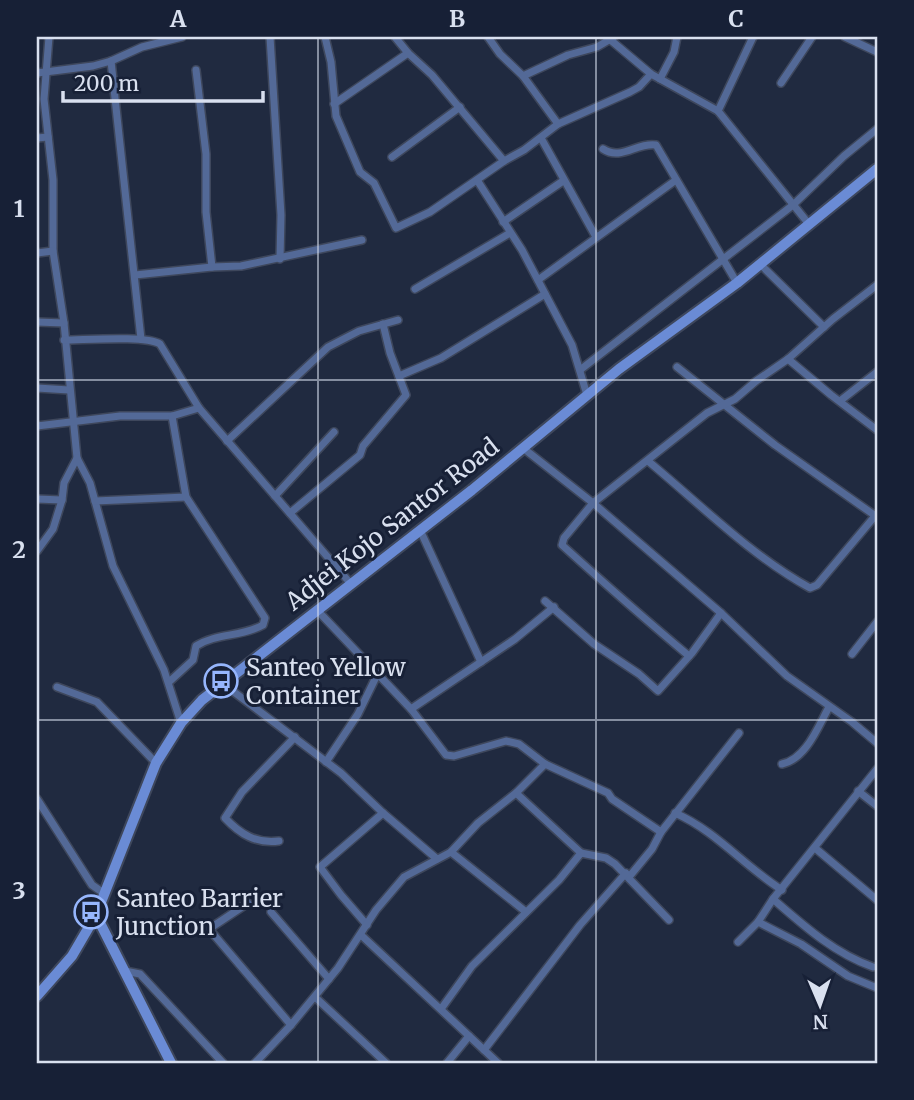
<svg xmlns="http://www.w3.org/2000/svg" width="914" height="1100" font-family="Merriweather,serif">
<rect width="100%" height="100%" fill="#202a40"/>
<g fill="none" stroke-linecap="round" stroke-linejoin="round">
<defs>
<g id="street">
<polyline points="49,37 44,99 53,180 53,251 64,323 77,458 90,483 113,566 164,670 181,723"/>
<polyline points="270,37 281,215 280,259"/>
<polyline points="325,37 331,62 336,116 360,172 374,183 396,228 430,212 504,161 524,150 558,124 630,92 639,87 651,74"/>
<polyline points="395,37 408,53 432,75 504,161"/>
<polyline points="488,37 500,54 523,76 568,55 597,47 614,37"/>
<polyline points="607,37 651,74 718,111 808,223"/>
<polyline points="845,37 877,52"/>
<polyline points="111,61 141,339"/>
<polyline points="196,70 206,154 206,212 212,267"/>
<polyline points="37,73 93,66 111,61 142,47 182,37"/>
<polyline points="523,76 558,124"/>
<polyline points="660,79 674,52 677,37"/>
<polyline points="781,83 812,37"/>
<polyline points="334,104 408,53"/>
<polyline points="718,111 753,37"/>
<polyline points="37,138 48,137"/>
<polyline points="541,138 596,237"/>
<path d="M 603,149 C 621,161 637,142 656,145 L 737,283"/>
<polyline points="392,157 460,107"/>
<polyline points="477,180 522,250 572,345 587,395"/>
<polyline points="503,222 563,181"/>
<polyline points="37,253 53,251"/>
<polyline points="760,264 824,327"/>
<polyline points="135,275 212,267 241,266 362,240"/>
<polyline points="538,280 676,180"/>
<polyline points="415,289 510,233"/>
<polyline points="37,322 64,323"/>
<path d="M 64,340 C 85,340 146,335 160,344 L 199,408 L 351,584"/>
<polyline points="788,359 831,395 877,430"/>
<polyline points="677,367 775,445 877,517"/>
<polyline points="580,370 793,205 844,156 877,129"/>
<polyline points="399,376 441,358 545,294"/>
<polyline points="37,388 69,390"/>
<polyline points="840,401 877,372"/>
<polyline points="37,426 120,416 172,416"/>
<polyline points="227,441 328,347 359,331 398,320"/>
<polyline points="523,448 593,503 721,613 787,676 852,722 877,743"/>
<path d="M 648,461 C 700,504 750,555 810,588 L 817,585 L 875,516"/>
<polyline points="275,496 334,432"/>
<polyline points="37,499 62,500"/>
<polyline points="95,501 186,497"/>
<polyline points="290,513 360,455 363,446 406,395 390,353 383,324"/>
<polyline points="420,530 481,662"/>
<polyline points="37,551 53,529 62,500 64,483 77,458"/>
<polyline points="545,601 594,644 639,674 658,691 692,653 721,613"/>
<polyline points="317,610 411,709 446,755 454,756 506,741 519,744 545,764 608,793 612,799 661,832 739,733"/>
<polyline points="852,654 877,622"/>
<path d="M 689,656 C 646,620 604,583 562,545 L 564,538 L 593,503 L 707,413 L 735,399 L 756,381 L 788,359 L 833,319 L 877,285"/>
<path d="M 169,682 L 193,660 L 196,646 C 216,633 242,637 263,625 L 265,618 L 186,497 L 172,416 L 199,408"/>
<polyline points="222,683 341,773 383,813 437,859"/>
<polyline points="57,687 97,702 156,763"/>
<polyline points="411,709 515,639 554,607"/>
<polyline points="326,762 358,714 377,675"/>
<path d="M 782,764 C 806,759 818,727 829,707"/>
<polyline points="858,791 877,806"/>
<polyline points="37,799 92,885 105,894"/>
<path d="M 675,813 C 716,831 744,866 782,890"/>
<path d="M 279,841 C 256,844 240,834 225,818 L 242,792 L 295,737"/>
<polyline points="815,848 877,900"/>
<polyline points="451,852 526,912"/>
<polyline points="581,853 606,858 615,864 669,920"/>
<polyline points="629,877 652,849 661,832"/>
<path d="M 773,899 C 804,926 834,953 873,967"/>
<polyline points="248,903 209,929 291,1025"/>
<polyline points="271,912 329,979"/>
<polyline points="758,922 801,944 848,976 877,988"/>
<polyline points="367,925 341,895 320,867 383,813"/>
<polyline points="361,935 498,1063"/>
<polyline points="738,942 758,922 773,899 877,769"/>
<polyline points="125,971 140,974 223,1063"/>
<polyline points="315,997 386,1063"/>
<polyline points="441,1009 472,966 559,880 581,853 516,793"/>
<polyline points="484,1050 580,925 626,873"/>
<polyline points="255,1063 291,1025 338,968 376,910 404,877 451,852 478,823 516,793 545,764"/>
<polyline points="447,1063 469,1036"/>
</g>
<g id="secondary">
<polyline points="96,915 171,1063"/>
<polyline points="37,996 72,956 96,915 156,763 181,723 202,700 472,490 619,369 737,283 877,169"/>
</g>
</defs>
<!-- street casing -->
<use href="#street" stroke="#3e475c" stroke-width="10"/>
<!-- secondary casing -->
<use href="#secondary" stroke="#3e475c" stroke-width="14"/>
<!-- street -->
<use href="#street" stroke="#536997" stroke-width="7"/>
<!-- secondary -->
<use href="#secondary" stroke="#6a8bd5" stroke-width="10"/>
</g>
<!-- grid -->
<path fill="none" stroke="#d9e0ef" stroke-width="2" stroke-opacity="0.55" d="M 318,37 L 318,1063M 596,37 L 596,1063M 37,380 L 877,380M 37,720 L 877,720"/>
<!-- icons -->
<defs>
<symbol id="bus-ring" viewBox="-11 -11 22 22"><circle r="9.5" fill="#172036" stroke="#96b6fd" stroke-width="1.5"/><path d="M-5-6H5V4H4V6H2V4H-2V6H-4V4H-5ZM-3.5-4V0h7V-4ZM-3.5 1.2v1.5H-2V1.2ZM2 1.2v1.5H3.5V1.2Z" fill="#96b6fd"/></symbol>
</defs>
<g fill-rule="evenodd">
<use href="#bus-ring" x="202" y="662" width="38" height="38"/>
<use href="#bus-ring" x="72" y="893" width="38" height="38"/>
</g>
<g text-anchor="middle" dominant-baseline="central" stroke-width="6" stroke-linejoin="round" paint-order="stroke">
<!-- street labels -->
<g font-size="24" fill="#d9e0ef" stroke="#172036">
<text transform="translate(392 524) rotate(-38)">Adjei Kojo Santor Road</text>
</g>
<!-- poi labels -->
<g font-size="24" fill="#d9e0ef" stroke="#172036" text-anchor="start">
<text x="246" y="667">Santeo Yellow<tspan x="246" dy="28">Container</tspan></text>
<text x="116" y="898">Santeo Barrier<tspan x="116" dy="28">Junction</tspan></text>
</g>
</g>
<!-- border -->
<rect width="914" height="1100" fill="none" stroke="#172036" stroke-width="77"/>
<!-- north arrow -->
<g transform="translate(820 1005) rotate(178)" stroke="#172036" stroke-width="5" paint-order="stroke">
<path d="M0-5L12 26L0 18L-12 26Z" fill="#d9e0ef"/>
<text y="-10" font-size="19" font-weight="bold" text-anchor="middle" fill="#d9e0ef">N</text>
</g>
<!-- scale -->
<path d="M63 91v10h200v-10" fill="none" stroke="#d9e0ef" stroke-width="3.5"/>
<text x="74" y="91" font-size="21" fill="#d9e0ef" stroke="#172036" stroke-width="5" paint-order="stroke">200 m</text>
<rect x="38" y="38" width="838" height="1024" fill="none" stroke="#d9e0ef" stroke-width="2.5"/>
<g font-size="23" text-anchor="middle" font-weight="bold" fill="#d9e0ef">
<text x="178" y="27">A</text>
<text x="457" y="27">B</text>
<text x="736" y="27">C</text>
<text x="19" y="217">1</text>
<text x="19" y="558">2</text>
<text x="19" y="899">3</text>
</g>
</svg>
